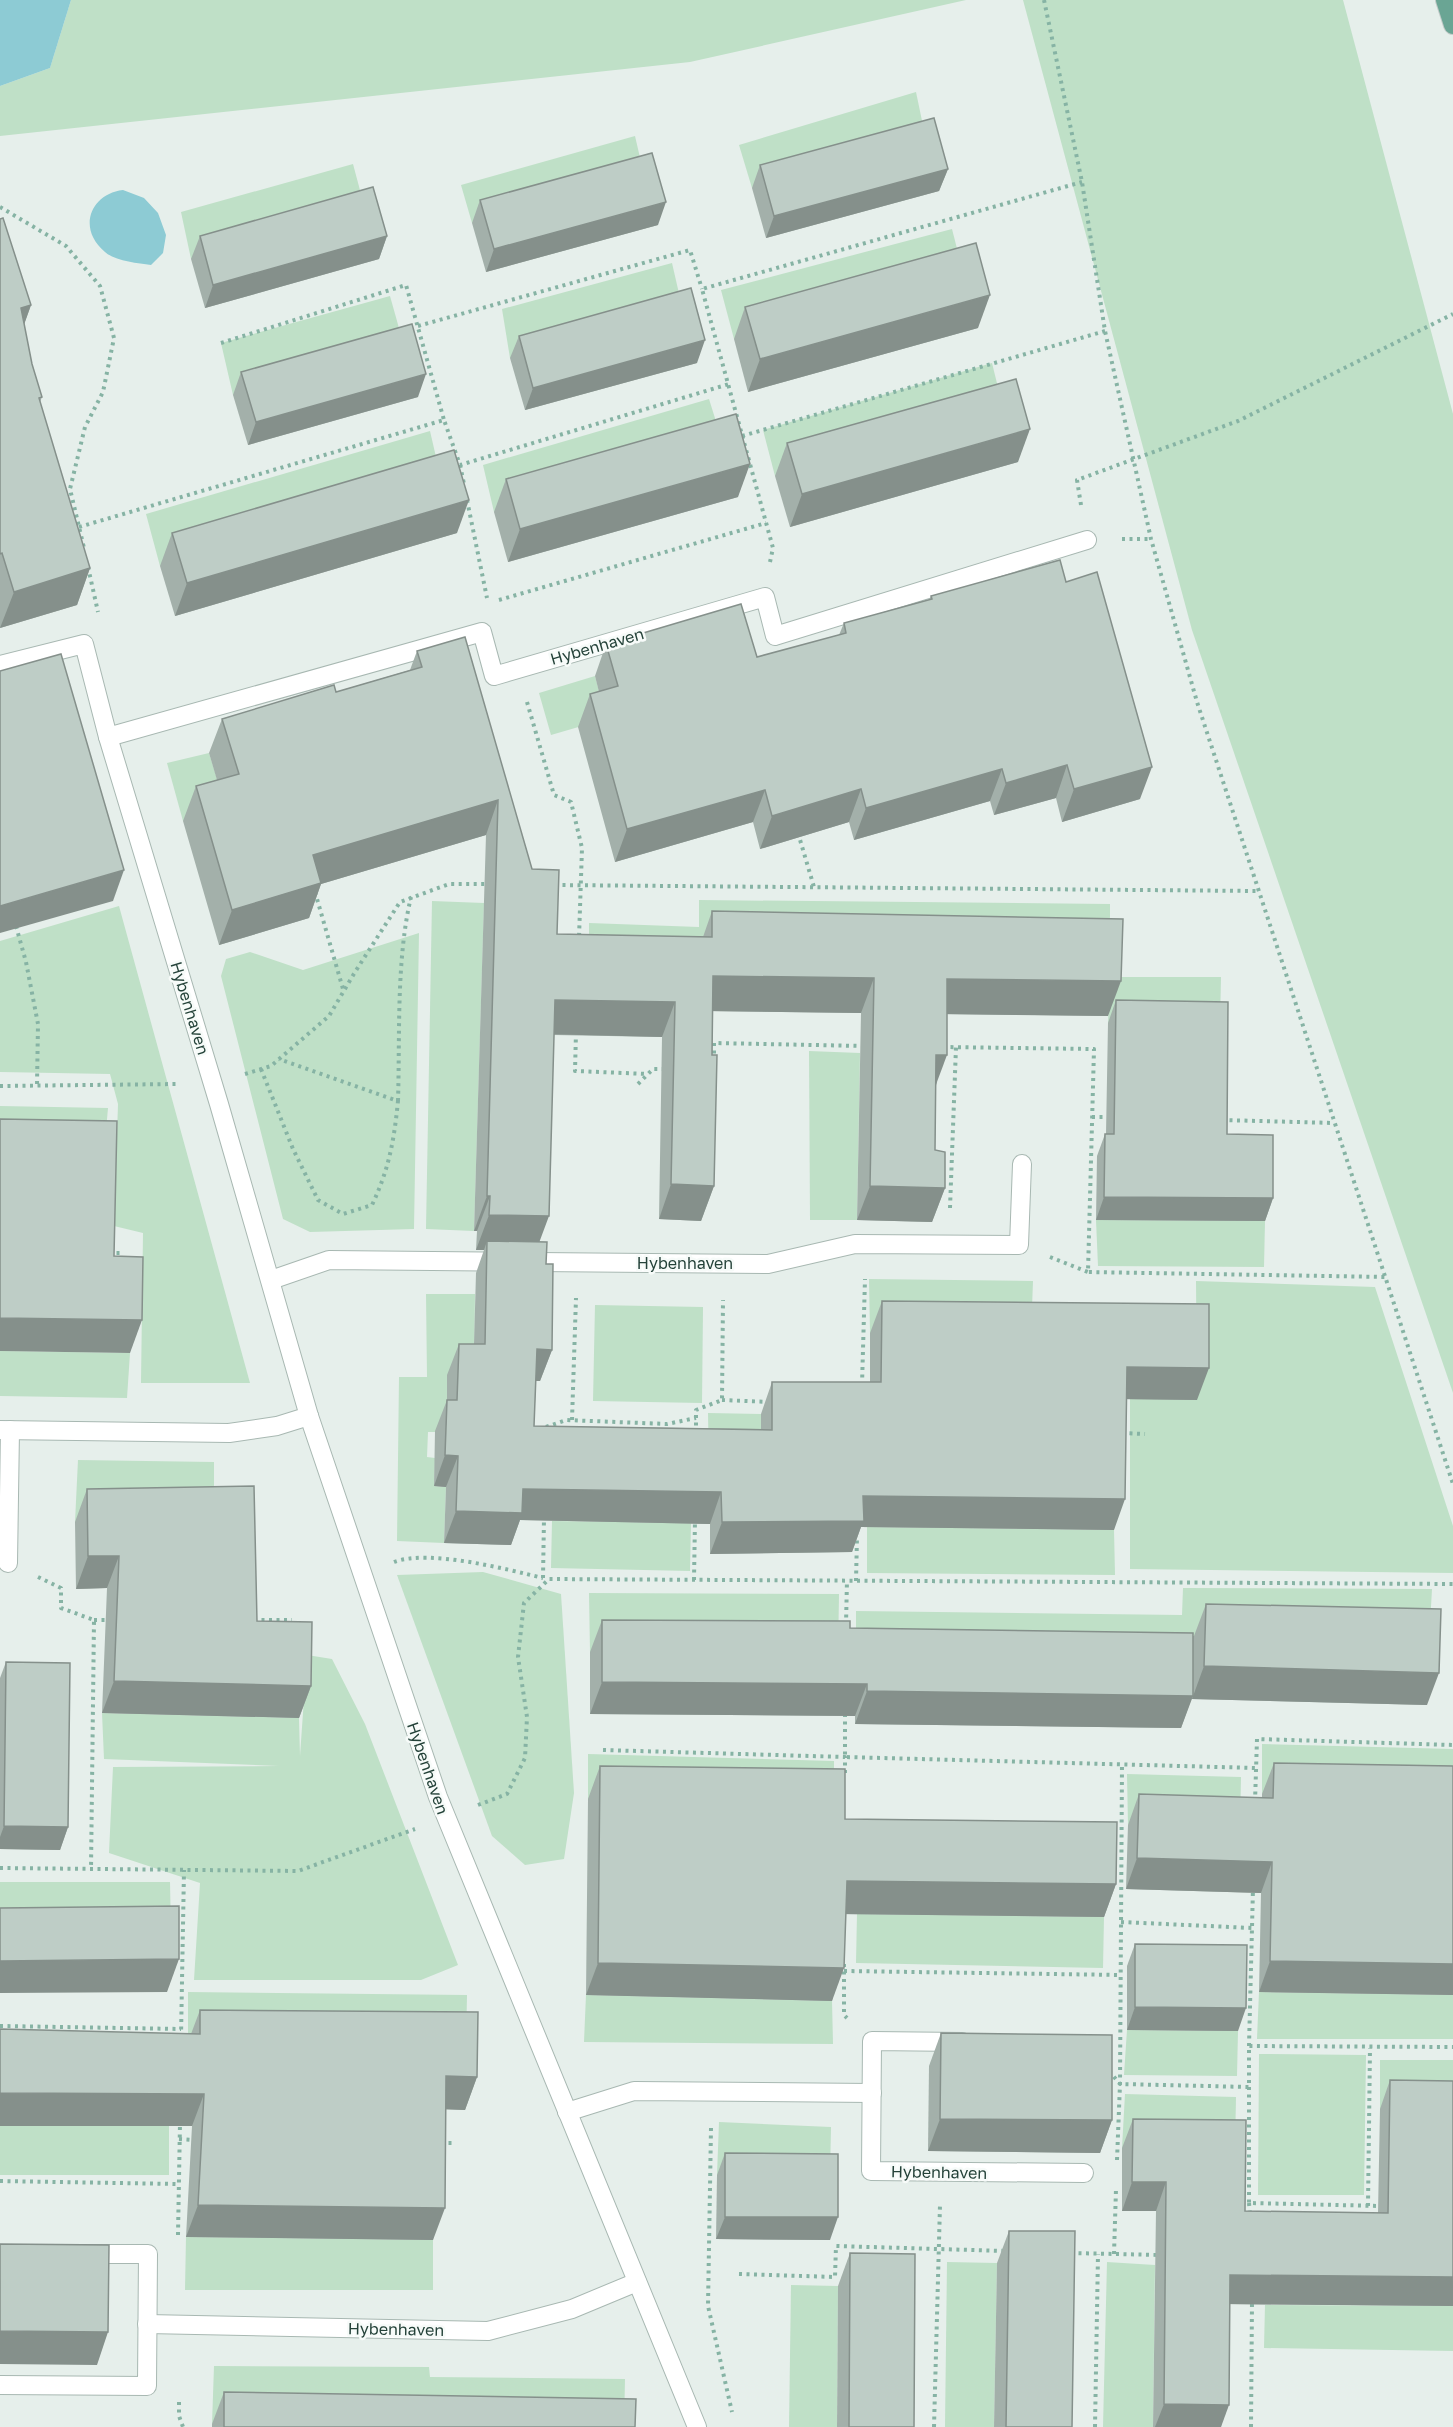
<svg xmlns="http://www.w3.org/2000/svg" width="1453" height="2427" font-family="'Golos Text',sans-serif">
<rect width="100%" height="100%" fill="#e6efeb"/>
<!-- green -->
<g fill="#bfe0c7">
<polygon points="71,0 966,0 690,62 0,136 0,86 50,68"/>
<polygon points="1023,0 1343,0 1453,414 1453,1393 1192,630"/>
<polygon points="916,92 926,140 752,188 739,145"/>
<polygon points="635,136 644,175 472,223 461,185"/>
<polygon points="353,164 365,209 191,259 181,212"/>
<polygon points="952,229 964,276 734,339 721,290"/>
<polygon points="672,263 683,311 510,358 502,309"/>
<polygon points="390,296 404,346 233,395 221,343"/>
<polygon points="992,363 1004,412 775,476 763,430"/>
<polygon points="709,399 724,447 494,512 483,465"/>
<polygon points="430,431 442,483 160,566 146,514"/>
<polygon points="595,676 606,719 551,735 539,693"/>
<polygon points="209,753 226,808 183,821 167,763"/>
<polygon points="699,900 1110,904 1110,954 589,970 589,923 699,927"/>
<polygon points="432,901 484,903 474,1231 426,1229"/>
<polygon points="119,906 250,1383 141,1383 143,1233 114,1226 118,1104 110,1074 0,1072 0,941"/>
<polygon points="419,933 414,1229 310,1232 283,1219 221,976 226,959 250,952 303,970"/>
<polygon points="1110,977 1221,977 1220,1024 1108,1023"/>
<polygon points="809,1051 860,1053 857,1220 810,1220"/>
<polygon points="0,1106 108,1108 104,1153 0,1150"/>
<polygon points="1096,1220 1265,1221 1264,1267 1098,1266"/>
<polygon points="869,1279 1033,1281 1031,1334 870,1333"/>
<polygon points="1196,1281 1375,1287 1453,1526 1453,1573 1130,1569 1130,1399 1197,1399"/>
<polygon points="426,1294 475,1294 474,1376 446,1432 428,1432 427,1457 435,1458 434,1486 446,1487 444,1543 397,1541 399,1377 427,1377"/>
<polygon points="595,1305 703,1307 702,1403 593,1401"/>
<polygon points="0,1351 130,1353 127,1398 0,1396"/>
<polygon points="708,1413 761,1414 761,1498 710,1517"/>
<polygon points="78,1460 214,1462 214,1520 75,1522"/>
<polygon points="552,1521 691,1523 690,1571 551,1568"/>
<polygon points="867,1527 1114,1530 1115,1575 867,1573"/>
<polygon points="483,1572 561,1594 574,1793 564,1859 525,1865 492,1836 397,1575"/>
<polygon points="1183,1588 1432,1589 1429,1642 1183,1636 856,1661 856,1611 1182,1615"/>
<polygon points="589,1593 839,1594 838,1654 590,1652"/>
<polygon points="307,1655 332,1659 365,1724 458,1965 421,1980 194,1980 200,1883 109,1853 113,1767 279,1766 104,1759 102,1713 299,1718 300,1756"/>
<polygon points="1262,1744 1453,1749 1453,1797 1262,1794"/>
<polygon points="588,1754 834,1761 834,1801 588,1799"/>
<polygon points="1127,1774 1241,1777 1240,1828 1128,1825"/>
<polygon points="0,1882 170,1882 171,1934 0,1930"/>
<polygon points="857,1914 1104,1917 1103,1968 856,1963"/>
<polygon points="188,1992 467,1995 466,2045 188,2043"/>
<polygon points="1259,1992 1453,1995 1453,2039 1257,2039"/>
<polygon points="586,1995 832,2001 833,2044 584,2042"/>
<polygon points="1127,2030 1238,2031 1237,2076 1124,2075"/>
<polygon points="1259,2054 1366,2055 1364,2195 1258,2195"/>
<polygon points="1380,2060 1453,2060 1453,2110 1380,2109"/>
<polygon points="1125,2094 1236,2097 1235,2149 1122,2148"/>
<polygon points="719,2122 831,2127 830,2176 717,2175"/>
<rect x="0" y="2126" width="169" height="49"/>
<polygon points="186,2237 433,2240 433,2290 185,2290"/>
<polygon points="947,2262 997,2263 994,2427 945,2427"/>
<polygon points="1107,2262 1155,2265 1153,2427 1103,2427"/>
<polygon points="791,2285 838,2286 837,2427 789,2427"/>
<polygon points="1265,2305 1453,2306 1453,2351 1264,2348"/>
<polygon points="214,2366 429,2367 430,2377 625,2379 624,2427 367,2427 212,2424"/>
</g>
<!-- water -->
<g fill="#8dcbd4">
<polygon points="0,0 71,0 50,68 0,86"/>
<path d="M 123,190 L 144,198 L 158,213 L 166,235 L 163,253 L 151,265 C 137,263 115,261 105,252 C 77,229 90,194 123,190 Z"/>
</g>
<g fill="none" stroke-linecap="round" stroke-linejoin="round">
<defs>
<g id="minor">
<polyline points="0,665 84,644 108,737 219,1104 309,1416 438,1797 697,2427"/>
<polyline points="108,737 482,632 494,676 765,597 775,636 1087,540"/>
<polyline points="271,1280 329,1260 768,1264 855,1244 1019,1245 1022,1164"/>
<polyline points="0,1430 229,1433 277,1426 309,1416"/>
<polyline points="8,1563 10,1430"/>
<polyline points="962,2042 872,2041 871,2171 1084,2173"/>
<polyline points="567,2112 634,2091 872,2093"/>
<polyline points="147,2324 488,2331 572,2309 637,2282"/>
<polyline points="0,2385 147,2386 148,2254 86,2254"/>
</g>
<polyline id="major" points="1445,0 1453,25"/>
</defs>
<!-- minor casing -->
<use href="#minor" stroke="#a8b8b2" stroke-width="20"/>
<!-- major casing -->
<use href="#major" stroke="#c2cac8" stroke-width="20"/>
<!-- path -->
<g stroke="#86b3a4" stroke-width="4" stroke-dasharray="3 4.5" stroke-linecap="butt">
<polyline points="1044,0 1082,182 1105,331 1151,539 1197,702 1453,1484"/>
<polyline points="0,207 66,246 100,286 114,338 103,392 85,427 70,489 84,548"/>
<polyline points="418,326 690,250 702,289"/>
<polyline points="221,343 406,285 444,420"/>
<polyline points="742,436 1105,331"/>
<polyline points="460,465 464,484"/>
<polyline points="467,500 487,598"/>
<polyline points="1081,505 1077,480 1238,421 1453,314"/>
<polyline points="79,527 444,420 460,465 729,384"/>
<polyline points="1122,539 1151,539"/>
<polyline points="770,562 773,548 702,289 1082,182"/>
<polyline points="88,567 98,612"/>
<polyline points="499,600 766,523"/>
<polyline points="527,702 554,795 571,802 582,848 579,938"/>
<polyline points="798,833 814,887"/>
<polyline points="555,885 1258,891"/>
<polyline points="315,892 343,989"/>
<polyline points="16,926 26,962 38,1024 37,1085"/>
<polyline points="576,1032 575,1071 648,1074"/>
<polyline points="943,1047 1094,1049 1088,1272 1385,1277"/>
<polyline points="714,1061 714,1043 863,1046"/>
<path d="M 261,1069 L 293,1149 L 318,1200 L 343,1214 L 372,1205 C 389,1169 394,1141 398,1101 L 279,1059"/>
<polyline points="245,1074 271,1066 329,1016 355,972 400,902 449,884 487,884"/>
<polyline points="638,1084 653,1069 664,1069"/>
<polyline points="0,1086 176,1084"/>
<path d="M 398,1101 C 400,1037 396,960 411,897"/>
<polyline points="1092,1117 1110,1117"/>
<polyline points="1222,1120 1334,1123"/>
<polyline points="950,1208 956,1047"/>
<polyline points="109,1253 120,1253"/>
<polyline points="1050,1257 1088,1272"/>
<polyline points="862,1385 865,1279"/>
<polyline points="722,1400 770,1402"/>
<polyline points="572,1420 576,1298"/>
<polyline points="546,1427 566,1420 667,1424 696,1418"/>
<polyline points="696,1433 696,1410 722,1400 723,1300"/>
<polyline points="1122,1433 1145,1434"/>
<path d="M 394,1562 C 429,1549 506,1569 543,1578"/>
<polyline points="38,1577 61,1588 61,1608 94,1620 91,1869"/>
<polyline points="543,1578 544,1518"/>
<polyline points="694,1580 695,1519"/>
<polyline points="856,1581 857,1537"/>
<polyline points="94,1620 109,1620"/>
<polyline points="254,1620 292,1620"/>
<polyline points="846,1625 847,1580"/>
<polyline points="845,1714 845,1757 1256,1768"/>
<polyline points="603,1750 845,1757 845,1774"/>
<polyline points="1255,1802 1257,1739 1453,1745"/>
<polyline points="478,1805 507,1794 525,1758 527,1717 518,1657 524,1603 549,1579 1453,1584"/>
<polyline points="0,1868 298,1871 415,1829"/>
<polyline points="1121,1922 1252,1928"/>
<polyline points="844,1964 844,2015 847,2018"/>
<polyline points="844,1971 1121,1975"/>
<polyline points="0,2026 181,2029"/>
<polyline points="181,2037 184,1870"/>
<polyline points="1249,2046 1253,1888"/>
<polyline points="1109,2071 1120,2084 1249,2087 1249,2046 1453,2047"/>
<polyline points="1249,2087 1249,2203 1381,2206"/>
<polyline points="711,2128 708,2306 732,2412"/>
<polyline points="179,2139 194,2140"/>
<polyline points="441,2143 453,2143"/>
<polyline points="1117,2160 1120,2084 1122,1764"/>
<polyline points="0,2181 179,2184"/>
<polyline points="1249,2203 1250,2215"/>
<polyline points="1368,2206 1370,2048"/>
<polyline points="178,2235 180,2123"/>
<polyline points="1071,2253 1159,2255"/>
<polyline points="1114,2254 1116,2189"/>
<polyline points="739,2274 835,2277 836,2246 1006,2251"/>
<polyline points="179,2402 179,2416 183,2427"/>
<polyline points="934,2427 940,2205"/>
<polyline points="1095,2427 1098,2254"/>
<polyline points="1251,2427 1252,2301"/>
</g>
<!-- minor -->
<use href="#minor" stroke="#fff" stroke-width="18"/>
<!-- major -->
<use href="#major" stroke="#6aa594" stroke-width="18"/>
</g>
<!-- wall -->
<g fill="#a3b0aa">
<polygon points="760,165 948,169 939,191 766,238 752,188"/>
<polygon points="480,200 658,225 486,272 472,223"/>
<polygon points="0,219 31,305 24,324 32,364 42,397 40,402 90,568 77,605 0,628"/>
<polygon points="200,236 387,236 379,259 205,308 191,259"/>
<polygon points="745,307 978,328 748,392 734,339"/>
<polygon points="519,336 697,363 525,410 510,358"/>
<polygon points="241,372 418,397 248,445 233,395"/>
<polygon points="787,443 1018,462 790,527 775,476"/>
<polygon points="506,479 738,497 508,562 494,512"/>
<polygon points="172,533 457,533 175,616 160,566"/>
<polygon points="1066,582 1140,799 1062,822 1056,798 994,815 990,801 854,840 849,822 760,849 753,822 615,862 578,727 590,694 599,692 595,676 606,644 757,657 839,635 844,623 929,600 931,596"/>
<polygon points="465,637 532,869 557,934 703,937 712,911 1108,1016 947,1014 936,1086 935,1150 945,1188 932,1222 857,1220 861,1013 713,1011 712,1055 714,1186 701,1221 659,1219 662,1037 554,1035 539,1242 546,1264 552,1350 540,1381 536,1381 534,1426 761,1429 761,1414 772,1382 870,1382 870,1333 882,1301 1197,1400 1126,1399 1114,1530 861,1527 852,1552 710,1554 710,1524 520,1520 511,1545 444,1543 446,1487 434,1486 435,1431 447,1400 447,1375 459,1344 474,1344 476,1273 484,1250 476,1250 477,1231 474,1231 486,835 321,884 309,918 219,945 183,821 196,786 217,780 209,753 222,719 336,692 410,670 417,651"/>
<polygon points="1116,1000 1227,1134 1273,1198 1265,1221 1096,1220 1097,1156 1105,1134 1106,1134 1108,1023"/>
<polygon points="87,1489 257,1621 311,1686 299,1718 102,1713 107,1588 76,1589 75,1522"/>
<polygon points="1206,1604 1427,1705 1192,1699 1192,1697 1181,1728 855,1724 855,1716 590,1714 590,1652 602,1620 850,1628 1194,1636"/>
<polygon points="6,1662 68,1827 60,1850 0,1849 0,1678"/>
<polygon points="1274,1763 1453,1766 1453,1995 1259,1992 1261,1893 1126,1889 1128,1825 1139,1794 1262,1798 1262,1794"/>
<polygon points="600,1766 845,1819 1116,1884 1104,1917 846,1914 832,2001 586,1995 588,1799"/>
<polygon points="1135,1944 1238,2031 1127,2030 1127,1966"/>
<polygon points="200,2010 477,2077 465,2110 446,2109 433,2240 186,2237 192,2126 191,2034"/>
<polygon points="941,2033 1112,2120 1100,2153 928,2151 929,2066"/>
<polygon points="1390,2080 1453,2306 1230,2304 1221,2427 1153,2427 1156,2211 1122,2211 1122,2148 1133,2119 1245,2211 1378,2213 1380,2109"/>
<polygon points="725,2153 830,2240 716,2239 717,2175"/>
<polygon points="1009,2231 1072,2427 994,2427 997,2263"/>
<polygon points="850,2253 914,2427 837,2427 838,2286"/>
<polygon points="224,2392 635,2427 212,2427 212,2424"/>
</g>
<!-- shaded-wall -->
<g fill="#85908b">
<polygon points="948,169 939,191 766,238 774,216"/>
<polygon points="666,202 658,225 486,272 494,249"/>
<polygon points="387,236 379,259 205,308 213,285"/>
<polygon points="990,295 978,328 748,392 760,359"/>
<polygon points="31,305 18,342 21,308"/>
<polygon points="705,340 697,363 525,410 533,388"/>
<polygon points="426,374 418,397 248,445 256,422"/>
<polygon points="1030,429 1018,462 790,527 802,494"/>
<polygon points="750,464 738,497 508,562 520,529"/>
<polygon points="469,500 457,533 175,616 187,583"/>
<polygon points="90,568 77,605 0,628 14,592"/>
<polygon points="1067,765 1056,798 994,815 1006,783"/>
<polygon points="1152,767 1140,799 1062,822 1074,789"/>
<polygon points="1002,769 990,801 854,840 866,808"/>
<polygon points="861,789 849,822 760,849 772,816"/>
<polygon points="765,790 753,822 615,862 627,829"/>
<polygon points="498,800 486,835 321,884 309,918 219,945 232,910 313,855"/>
<polygon points="124,870 113,901 0,933 0,906"/>
<polygon points="713,976 874,978 861,1013 701,1011"/>
<polygon points="947,979 1121,981 1108,1016 935,1014"/>
<polygon points="555,1000 675,1002 662,1037 542,1034"/>
<polygon points="936,1055 947,1055 934,1090"/>
<polygon points="671,1184 714,1186 701,1221 659,1219"/>
<polygon points="870,1186 945,1188 932,1222 857,1220"/>
<polygon points="487,1196 490,1196 477,1231 474,1231"/>
<polygon points="1104,1197 1273,1198 1265,1221 1096,1220"/>
<polygon points="489,1215 549,1216 536,1251 487,1241 484,1250 476,1250"/>
<polygon points="0,1318 142,1320 130,1353 0,1351"/>
<polygon points="537,1349 552,1350 540,1381 525,1381"/>
<polygon points="1127,1367 1209,1368 1197,1400 1115,1399"/>
<polygon points="445,1455 458,1456 446,1487 434,1486"/>
<polygon points="523,1489 721,1492 710,1524 520,1520 511,1545 444,1543 456,1511"/>
<polygon points="863,1496 1125,1499 1114,1530 861,1527 852,1552 710,1554 722,1522"/>
<polygon points="88,1556 119,1556 107,1588 76,1589"/>
<polygon points="1204,1666 1439,1673 1427,1705 1192,1699"/>
<polygon points="114,1681 311,1686 299,1718 102,1713"/>
<polygon points="602,1682 867,1684 855,1716 590,1714"/>
<polygon points="867,1691 1193,1696 1181,1728 855,1724"/>
<polygon points="4,1826 68,1827 60,1850 0,1849 0,1837"/>
<polygon points="1137,1858 1272,1862 1261,1893 1126,1889"/>
<polygon points="847,1881 1116,1884 1104,1917 835,1914"/>
<polygon points="179,1959 167,1992 0,1993 0,1961"/>
<polygon points="1270,1961 1453,1964 1453,1995 1259,1992"/>
<polygon points="598,1963 844,1968 832,2001 586,1995"/>
<polygon points="1135,2007 1246,2008 1238,2031 1127,2030"/>
<polygon points="446,2076 477,2077 465,2110 434,2109"/>
<polygon points="0,2093 204,2094 192,2126 0,2126"/>
<polygon points="940,2119 1112,2120 1100,2153 928,2151"/>
<polygon points="1132,2182 1166,2182 1156,2211 1122,2211"/>
<polygon points="198,2205 445,2208 433,2240 186,2237"/>
<polygon points="725,2217 838,2217 830,2240 716,2239"/>
<polygon points="1230,2275 1453,2277 1453,2306 1219,2304"/>
<polygon points="0,2331 108,2332 97,2365 0,2364"/>
<polygon points="1164,2404 1229,2405 1221,2427 1155,2427"/>
</g>
<!-- building -->
<g fill="#becdc6" stroke="#85908b" stroke-width="1.5">
<polygon points="934,118 948,169 774,216 760,165"/>
<polygon points="652,153 666,202 494,249 480,200"/>
<polygon points="373,187 387,236 213,285 200,236"/>
<polygon points="3,218 31,305 21,308 32,364 42,397 39,398 90,568 14,592 2,553 0,554 0,219"/>
<polygon points="976,243 990,295 760,359 745,307"/>
<polygon points="691,288 705,340 533,388 519,336"/>
<polygon points="412,324 426,374 256,422 241,372"/>
<polygon points="1016,379 1030,429 802,494 787,443"/>
<polygon points="736,414 750,464 520,529 506,479"/>
<polygon points="454,450 469,500 187,583 172,533"/>
<polygon points="1060,560 1066,582 1097,572 1152,767 1074,789 1067,765 1006,783 1002,769 866,808 861,789 772,816 765,790 627,829 590,694 618,686 606,644 741,604 757,657 846,633 844,623 932,599 931,596"/>
<polygon points="465,637 532,869 559,870 557,934 712,937 712,911 1123,919 1121,981 947,979 947,1055 936,1055 935,1150 945,1152 945,1188 870,1186 874,978 713,976 712,1055 717,1055 714,1186 671,1184 675,1002 555,1000 549,1216 489,1215 490,1196 487,1196 498,800 313,855 321,883 232,910 196,786 239,774 222,719 334,685 336,692 422,667 417,651"/>
<polygon points="61,654 124,870 0,906 0,671"/>
<polygon points="1116,1000 1228,1002 1227,1134 1273,1135 1273,1198 1104,1197 1105,1134 1114,1134"/>
<polygon points="0,1119 117,1121 114,1256 143,1257 142,1320 0,1318"/>
<polygon points="487,1241 547,1242 546,1264 553,1264 552,1350 537,1349 534,1426 772,1430 772,1382 881,1382 882,1301 1209,1304 1209,1368 1127,1367 1125,1499 863,1496 864,1521 722,1522 721,1492 523,1489 522,1513 456,1511 458,1456 445,1455 447,1400 457,1400 459,1344 485,1344"/>
<polygon points="254,1486 257,1621 312,1622 311,1686 114,1681 119,1556 88,1556 87,1489"/>
<polygon points="1206,1604 1441,1609 1439,1673 1204,1666"/>
<polygon points="602,1620 850,1621 850,1628 1193,1633 1193,1696 867,1691 867,1684 602,1682"/>
<polygon points="6,1662 70,1663 68,1827 4,1826"/>
<polygon points="1274,1763 1453,1766 1453,1964 1270,1961 1272,1862 1137,1858 1139,1794 1273,1798"/>
<polygon points="600,1766 845,1769 845,1819 1117,1822 1116,1884 847,1881 844,1968 598,1963"/>
<polygon points="179,1906 179,1959 0,1961 0,1908"/>
<polygon points="1135,1944 1247,1945 1246,2008 1135,2007"/>
<polygon points="200,2010 478,2012 477,2077 446,2076 445,2208 198,2205 204,2094 0,2093 0,2029 200,2034"/>
<polygon points="941,2033 1112,2035 1112,2120 940,2119"/>
<polygon points="1390,2080 1453,2081 1453,2277 1230,2275 1229,2405 1164,2404 1166,2182 1132,2182 1133,2119 1246,2120 1245,2211 1388,2213"/>
<polygon points="725,2153 838,2154 838,2217 725,2217"/>
<polygon points="1009,2231 1075,2231 1072,2427 1006,2427"/>
<polygon points="0,2244 109,2245 108,2332 0,2331"/>
<polygon points="850,2253 915,2254 914,2427 849,2427"/>
<polygon points="224,2392 636,2399 635,2427 224,2427"/>
</g>
<g text-anchor="middle" dominant-baseline="central" stroke-width="5" stroke-linejoin="round" paint-order="stroke">
<!-- street labels -->
<g font-size="16" fill="#244239" stroke="#f7fbf9">
<text transform="translate(597 646) rotate(-16)">Hybenhaven</text>
<text transform="translate(190 1008) rotate(73)">Hybenhaven</text>
<text x="685" y="1263">Hybenhaven</text>
<text transform="translate(428 1768) rotate(71)">Hybenhaven</text>
<text transform="translate(939 2172) rotate(1)">Hybenhaven</text>
<text transform="translate(396 2329) rotate(1)">Hybenhaven</text>
</g>
</g>
</svg>
